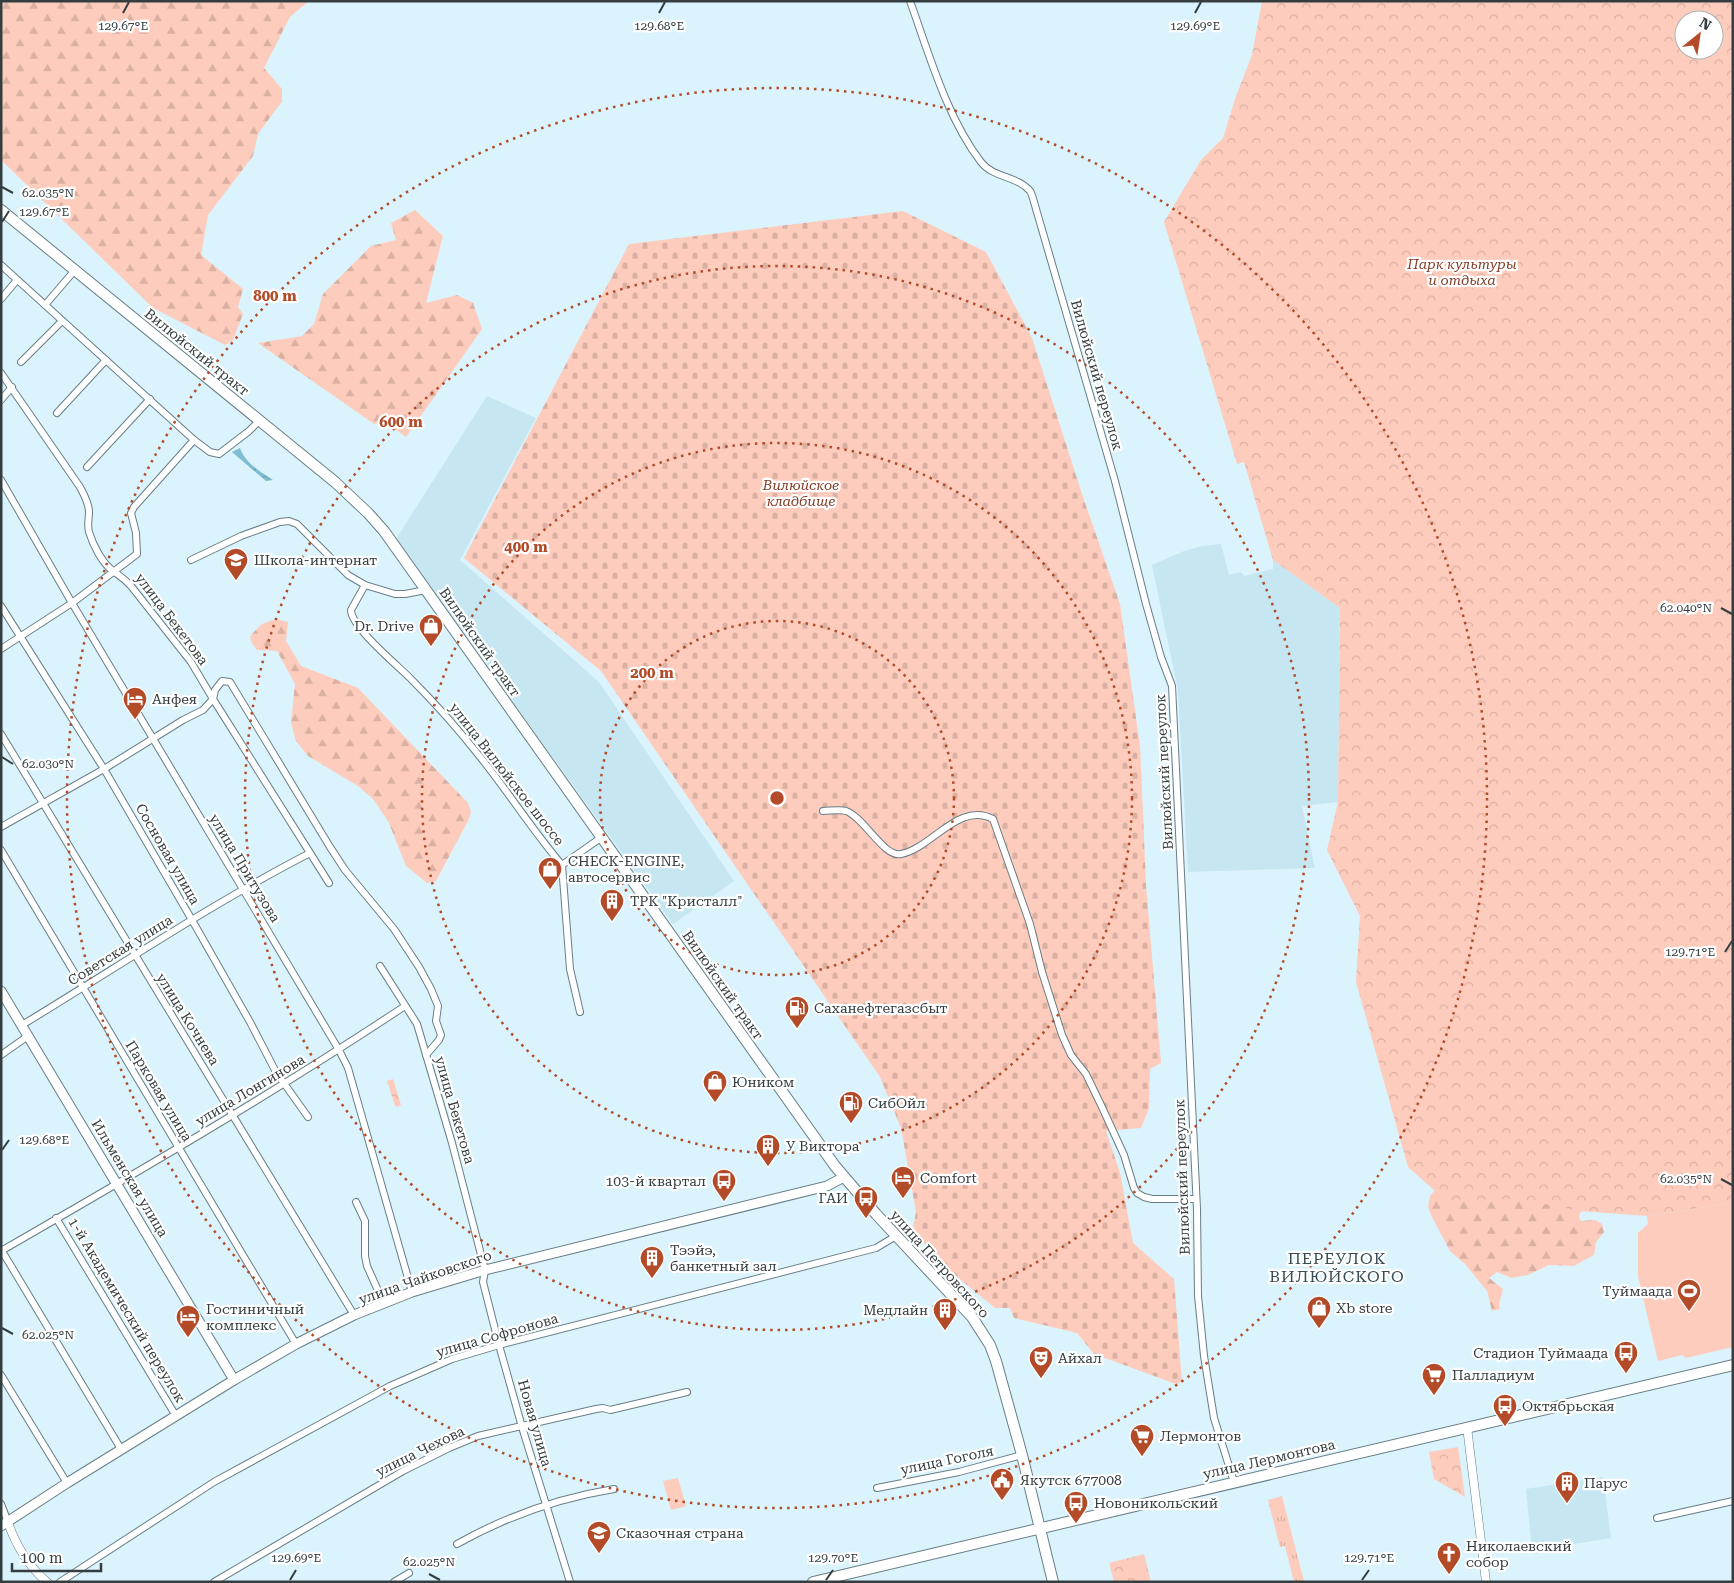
<svg xmlns="http://www.w3.org/2000/svg" width="1734" height="1583" font-family="'Roboto Serif',serif">
<defs>
<pattern id="grass-tufts" width="24" height="20" patternUnits="userSpaceOnUse" patternTransform="scale(1.25)"><rect width="24" height="20" fill="#feccbc"/><path d="M3 7l-1-3M5 7V3M7 7l1-3M15 17l-1-3M17 17v-4M19 17l1-3" fill="none" stroke="#dab0a3"/></pattern>
<pattern id="forest-firs" width="22" height="20" patternUnits="userSpaceOnUse" patternTransform="scale(1.25)"><rect width="22" height="20" fill="#feccbc"/><path d="M5 1l3.5 6h-7zM16 11l3.5 6h-7z" fill="#dab0a3"/></pattern>
<pattern id="cemetery-stones" width="16" height="16" patternUnits="userSpaceOnUse" patternTransform="scale(1.25)"><rect width="16" height="16" fill="#feccbc"/><path d="M2 7V4a2 2 0 0 1 4 0v3zM10 15v-3a2 2 0 0 1 4 0v3z" fill="#dab0a3"/></pattern>
<pattern id="park-crowns" width="20" height="18" patternUnits="userSpaceOnUse" patternTransform="scale(1.25)"><rect width="20" height="18" fill="#feccbc"/><path d="M2 6a3 3 0 1 1 6 0M12 15a3 3 0 1 1 6 0" fill="none" stroke="#dab0a3"/></pattern>
<pattern id="water-ripples" width="26" height="14" patternUnits="userSpaceOnUse" patternTransform="scale(1.25)"><rect width="26" height="14" fill="#7fbdd3"/><path d="M2 4q2-2 4 0t4 0M15 11q2-2 4 0t4 0" fill="none" stroke="#699bad"/></pattern>
</defs>
<rect width="100%" height="100%" fill="#daf3fc"/>
<!-- built -->
<g fill="#c6e6f2">
<polygon points="487,396 536,418 460,560 599,682 734,881 673,924 396,539"/>
<polygon points="1221,544 1229,575 1241,572 1244,576 1273,569 1273,560 1340,608 1338,802 1302,806 1315,868 1188,872 1178,691 1152,565 1184,551 1202,546"/>
<polygon points="1603,1477 1611,1538 1532,1551 1526,1489"/>
</g>
<!-- grass -->
<polygon fill="url(#grass-tufts)" points="1282,1496 1304,1581 1294,1582 1285,1546 1280,1547 1268,1500"/>
<!-- forest -->
<g fill="url(#forest-firs)">
<polygon points="1,1 309,1 290,17 264,68 282,89 282,101 258,134 253,156 208,215 201,255 243,289 238,307 243,314 233,340 225,345 153,308 1,160"/>
<polygon points="415,210 443,236 426,303 457,295 473,303 482,329 406,437 384,421 374,424 258,343 302,336 314,324 323,294 371,246 396,240 391,223"/>
<polygon points="276,619 288,622 286,641 301,666 358,688 468,803 471,812 468,821 436,881 427,883 406,866 389,823 374,800 358,786 308,756 296,741 291,723 295,684 277,651 257,650 251,642 250,636 262,624"/>
<polygon points="1445,1179 1600,1195 1580,1213 1579,1218 1581,1221 1595,1220 1602,1224 1604,1232 1596,1242 1594,1255 1574,1266 1549,1265 1528,1275 1511,1278 1497,1272 1489,1278 1503,1289 1499,1304 1500,1309 1492,1311 1487,1291 1465,1264 1450,1251 1431,1215 1428,1206 1430,1196"/>
</g>
<!-- cemetery -->
<polygon fill="url(#cemetery-stones)" points="903,211 986,252 1032,338 1083,497 1120,604 1140,746 1146,885 1161,1063 1150,1069 1149,1108 1141,1128 1106,1131 1120,1173 1133,1243 1174,1279 1182,1382 1176,1384 1094,1354 1077,1333 1014,1318 1010,1308 995,1308 939,1262 913,1228 916,1212 901,1128 880,1077 601,671 464,558 629,244"/>
<!-- park -->
<g fill="url(#park-crowns)" fill-rule="evenodd">
<path d="M 1262,1 L 1733,1 L 1733,1203 L 1647,1216 L 1581,1211 L 1519,1199 L 1445,1200 L 1408,1167 L 1356,982 L 1360,916 L 1327,850 L 1338,802 L 1340,608 L 1273,560 L 1244,462 L 1237,464 L 1164,222 L 1201,160 L 1223,138 L 1235,99 L 1252,55 ZM 1684,20 L 1714,20 L 1714,50 L 1684,50 Z"/>
<polygon points="393,1079 401,1105 397,1107 395,1106 387,1081"/>
<polygon points="1458,1447 1465,1497 1434,1479 1429,1452"/>
<polygon points="1144,1554 1151,1582 1114,1582 1109,1563"/>
</g>
<!-- pitch -->
<g fill="#feccbc">
<polygon points="1733,1203 1733,1347 1686,1358 1682,1355 1658,1361 1638,1276 1638,1233 1648,1224 1647,1216"/>
<polygon points="678,1478 686,1506 671,1510 663,1481"/>
<polygon points="1143,1556 1149,1580 1138,1582 1132,1559"/>
</g>
<!-- water -->
<path fill="url(#water-ripples)" d="M 240,448 C 245,463 261,472 273,480 L 266,481 L 232,452 Z"/>
<g fill="none" stroke-linecap="round" stroke-linejoin="round">
<defs>
<g id="minor">
<path d="M 910,1 C 929,54 947,118 981,162 C 993,178 1018,176 1030,191 C 1032,194 1033,199 1034,202 L 1115,481 L 1146,604 L 1161,657 L 1172,686 L 1197,1209 L 1198,1296 L 1204,1356 L 1214,1418 L 1234,1482"/>
<polyline points="1,265 194,440 134,507 131,513 136,533 137,554 72,603 1,649"/>
<polyline points="1,299 17,280"/>
<polyline points="45,305 75,270"/>
<polyline points="21,362 62,321"/>
<path d="M 1,373 L 80,487 C 84,495 89,503 89,512 C 89,519 87,525 89,532 C 93,545 102,563 113,571 C 121,577 124,578 131,586 L 191,662 L 213,699 L 329,883"/>
<polyline points="1,400 12,387"/>
<polyline points="57,413 106,360"/>
<polyline points="194,440 210,452 219,454 249,431 260,420"/>
<polyline points="87,467 150,399"/>
<polyline points="1,480 72,603 339,1050 348,1068 412,1292"/>
<polyline points="191,560 241,536 280,522 289,521 297,524 348,575 365,585 395,594 405,594 426,590"/>
<path d="M 365,585 L 351,610 C 351,627 397,665 410,678 C 436,704 459,730 481,758 C 509,793 533,831 562,865"/>
<polyline points="1,606 104,769 192,920 250,1022 276,1072 308,1117"/>
<polyline points="1,734 354,1315"/>
<path d="M 823,811 C 830,811 839,809 846,811 C 864,817 884,858 901,854 C 932,848 959,801 993,819 L 1030,924 L 1042,972 L 1062,1035 L 1071,1055 L 1086,1074 L 1101,1105 L 1124,1155 L 1134,1188 L 1137,1193 L 1144,1197 L 1152,1199 L 1196,1199"/>
<polyline points="1,827 104,769 183,720 203,710 213,699 215,690 222,681 230,682 330,847 345,870 394,929 419,967 431,989 438,1006 436,1021 441,1035 439,1040 426,1055"/>
<polyline points="1,850 296,1344"/>
<polyline points="380,966 417,1024 452,1143 485,1270 483,1282 499,1345 522,1427 570,1582"/>
<polyline points="580,1012 570,969 562,865 602,837"/>
<path d="M 22,1025 C 118,967 211,904 310,853"/>
<polyline points="1,1055 28,1036"/>
<polyline points="356,1202 365,1221 365,1256 367,1266 384,1304"/>
<polyline points="56,1218 176,1416"/>
<path d="M 1,1251 C 138,1172 274,1093 405,1006"/>
<polyline points="2,1251 121,1449"/>
<polyline points="1,1375 67,1483"/>
<polyline points="877,1488 959,1472 1022,1455"/>
<polyline points="1,1504 8,1522"/>
<polyline points="1657,1518 1733,1501"/>
<path d="M 457,1544 C 507,1516 558,1498 614,1489"/>
<polyline points="60,1582 214,1482 390,1386 452,1359 499,1345 876,1248 896,1236"/>
<polyline points="214,1582 403,1471 449,1448 478,1436 596,1409 603,1408 610,1410 687,1392"/>
<polyline points="394,1582 409,1573"/>
</g>
<g id="tertiary">
<polyline points="1467,1427 1486,1582"/>
<path d="M 8,1522 C 15,1544 29,1567 47,1582"/>
</g>
<g id="secondary">
<polyline points="1,991 234,1380"/>
<polyline points="1,1526 67,1483 234,1380 296,1344 354,1315 412,1292 485,1270 827,1186 844,1177"/>
</g>
<g id="primary">
<polyline points="1,210 335,482 368,513 384,531 835,1166 876,1214 972,1317 990,1345 996,1361 1022,1455 1053,1582"/>
<polyline points="813,1582 1733,1365"/>
</g>
</defs>
<!-- minor casing -->
<use href="#minor" stroke="#687e86" stroke-width="8"/>
<!-- tertiary casing -->
<use href="#tertiary" stroke="#687e86" stroke-width="9"/>
<!-- secondary casing -->
<use href="#secondary" stroke="#687e86" stroke-width="11"/>
<!-- primary casing -->
<use href="#primary" stroke="#687e86" stroke-width="12"/>
<!-- minor -->
<use href="#minor" stroke="#fff" stroke-width="6"/>
<!-- tertiary -->
<use href="#tertiary" stroke="#fff" stroke-width="8"/>
<!-- secondary -->
<use href="#secondary" stroke="#fff" stroke-width="9"/>
<!-- primary -->
<use href="#primary" stroke="#fff" stroke-width="10"/>
</g>
<!-- ticks -->
<path fill="none" stroke="#343e41" stroke-width="2" d="M 123,13 L 129,2M 659,13 L 665,2M 1195,13 L 1201,2M 2,187 L 13,193M 2,222 L 9,211M 1721,608 L 1732,614M 2,757 L 13,764M 1725,952 L 1732,941M 2,1150 L 9,1140M 1721,1179 L 1732,1185M 2,1328 L 13,1334M 429,1574 L 440,1580M 290,1580 L 296,1570M 826,1580 L 833,1570M 1362,1580 L 1369,1570"/>
<!-- distance rings -->
<g fill="none" stroke="#b34b28" stroke-width="2.5" stroke-dasharray="2.5 5">
<circle cx="777" cy="798" r="177"/>
<circle cx="777" cy="798" r="355"/>
<circle cx="777" cy="798" r="532"/>
<circle cx="777" cy="798" r="710"/>
</g>
<!-- icons -->
<defs>
<symbol id="school-pin" viewBox="-11 -11 22 30"><path d="M0 17L-7.5 6A9.5 9.5 0 1 1 7.5 6Z" fill="#b34b28" stroke="#fff"/><path d="M0-5L7-2L0 1L-7-2ZM-4 1L0 2.5L4 1V4Q0 6-4 4Z" fill="#fff"/></symbol>
<symbol id="shop-pin" viewBox="-11 -11 22 30"><path d="M0 17L-7.5 6A9.5 9.5 0 1 1 7.5 6Z" fill="#b34b28" stroke="#fff"/><path d="M-5-2.5h2.3a2.7 3.5 0 0 1 5.4 0H5L5.5 6h-11ZM-1.5-2.5h3a1.5 2.3 0 0 0-3 0Z" fill="#fff"/></symbol>
<symbol id="hotel-pin" viewBox="-11 -11 22 30"><path d="M0 17L-7.5 6A9.5 9.5 0 1 1 7.5 6Z" fill="#b34b28" stroke="#fff"/><path d="M-6-4.5h1.5V1H6V5H4.5V3h-9V5H-6ZM-4 0a1.8 1.8 0 1 1 3.6 0ZM.5 0V-2.5h3Q6-2.5 6 0Z" fill="#fff"/></symbol>
<symbol id="building-pin" viewBox="-11 -11 22 30"><path d="M0 17L-7.5 6A9.5 9.5 0 1 1 7.5 6Z" fill="#b34b28" stroke="#fff"/><path d="M-4-6H4V6H1V3H-1V6H-4ZM-2.5-4.3h1.7v1.8h-1.7ZM.8-4.3h1.7v1.8H.8ZM-2.5-1h1.7V.8h-1.7ZM.8-1h1.7V.8H.8Z" fill="#fff"/></symbol>
<symbol id="fuel-pin" viewBox="-11 -11 22 30"><path d="M0 17L-7.5 6A9.5 9.5 0 1 1 7.5 6Z" fill="#b34b28" stroke="#fff"/><path d="M-5.5-6h7V0h2V4h1.3V-2.5L3-4.5l.8-.8L6-3V5H2.5V1h-1V6h-7ZM-4.2-4.7v3.2H.2V-4.7Z" fill="#fff"/></symbol>
<symbol id="bus-pin" viewBox="-11 -11 22 30"><path d="M0 17L-7.5 6A9.5 9.5 0 1 1 7.5 6Z" fill="#b34b28" stroke="#fff"/><path d="M-5-6H5V4H4V6H2V4H-2V6H-4V4H-5ZM-3.5-4V0h7V-4ZM-3.5 1.2v1.5H-2V1.2ZM2 1.2v1.5H3.5V1.2Z" fill="#fff"/></symbol>
<symbol id="stadium-pin" viewBox="-11 -11 22 30"><path d="M0 17L-7.5 6A9.5 9.5 0 1 1 7.5 6Z" fill="#b34b28" stroke="#fff"/><path d="M0-5a6.5 5 0 1 0 0 10a6.5 5 0 1 0 0-10ZM-3.5-1.8h7v3.6h-7Z" fill="#fff"/></symbol>
<symbol id="theatre-pin" viewBox="-11 -11 22 30"><path d="M0 17L-7.5 6A9.5 9.5 0 1 1 7.5 6Z" fill="#b34b28" stroke="#fff"/><path d="M-5-5.5Q0-4 5-5.5V0Q5 5 0 6Q-5 5-5 0ZM-3.3-2.5H-1v1.5H-3.3ZM1-2.5H3.3v1.5H1ZM-2.8 1Q0 5.5 2.8 1Z" fill="#fff"/></symbol>
<symbol id="supermarket-pin" viewBox="-11 -11 22 30"><path d="M0 17L-7.5 6A9.5 9.5 0 1 1 7.5 6Z" fill="#b34b28" stroke="#fff"/><path d="M-6-5.5h2.5l.6 2H6L4.5 2H-2.5L-4.4-4H-6ZM-1.5 3.2a1.3 1.3 0 1 0 .1 0ZM3 3.2a1.3 1.3 0 1 0 .1 0Z" fill="#fff"/></symbol>
<symbol id="civic-pin" viewBox="-11 -11 22 30"><path d="M0 17L-7.5 6A9.5 9.5 0 1 1 7.5 6Z" fill="#b34b28" stroke="#fff"/><path d="M-.6-6.5H3V-4.5H.6V-3L4-1V1h2V6H-6V1h2V-1L-.6-3ZM-1.2 2.5V6h2.4V2.5Z" fill="#fff"/></symbol>
<symbol id="church-pin" viewBox="-11 -11 22 30"><path d="M0 17L-7.5 6A9.5 9.5 0 1 1 7.5 6Z" fill="#b34b28" stroke="#fff"/><path d="M-1.2-6h2.4v3.5h3.3v2.4h-3.3V6h-2.4V-.1h-3.3v-2.4h3.3Z" fill="#fff"/></symbol>
</defs>
<g fill-rule="evenodd">
<use href="#school-pin" x="222" y="546" width="28" height="38"/>
<use href="#shop-pin" x="417" y="612" width="28" height="38"/>
<use href="#hotel-pin" x="121" y="685" width="28" height="38"/>
<use href="#shop-pin" x="536" y="855" width="28" height="38"/>
<use href="#building-pin" x="598" y="887" width="28" height="38"/>
<use href="#fuel-pin" x="783" y="994" width="28" height="38"/>
<use href="#shop-pin" x="701" y="1068" width="28" height="38"/>
<use href="#fuel-pin" x="837" y="1089" width="28" height="38"/>
<use href="#building-pin" x="754" y="1132" width="28" height="38"/>
<use href="#hotel-pin" x="889" y="1164" width="28" height="38"/>
<use href="#bus-pin" x="710" y="1167" width="28" height="38"/>
<use href="#bus-pin" x="852" y="1184" width="28" height="38"/>
<use href="#building-pin" x="638" y="1244" width="28" height="38"/>
<use href="#stadium-pin" x="1675" y="1277" width="28" height="38"/>
<use href="#shop-pin" x="1305" y="1294" width="28" height="38"/>
<use href="#building-pin" x="931" y="1296" width="28" height="38"/>
<use href="#hotel-pin" x="174" y="1303" width="28" height="38"/>
<use href="#bus-pin" x="1612" y="1339" width="28" height="38"/>
<use href="#theatre-pin" x="1027" y="1344" width="28" height="38"/>
<use href="#supermarket-pin" x="1420" y="1361" width="28" height="38"/>
<use href="#bus-pin" x="1491" y="1392" width="28" height="38"/>
<use href="#supermarket-pin" x="1128" y="1422" width="28" height="38"/>
<use href="#civic-pin" x="988" y="1466" width="28" height="38"/>
<use href="#building-pin" x="1553" y="1469" width="28" height="38"/>
<use href="#bus-pin" x="1062" y="1489" width="28" height="38"/>
<use href="#school-pin" x="585" y="1519" width="28" height="38"/>
<use href="#church-pin" x="1435" y="1540" width="28" height="38"/>
</g>
<g text-anchor="middle" dominant-baseline="central" stroke-width="4.5" stroke-linejoin="round" paint-order="stroke">
<!-- park labels -->
<g font-size="14" font-style="italic" fill="#823d27" stroke="#fff">
<text x="1462" y="264">Парк культуры<tspan x="1462" dy="16">и отдыха</tspan></text>
<text x="801" y="485">Вилюйское<tspan x="801" dy="16">кладбище</tspan></text>
</g>
<!-- street labels -->
<g font-size="14" fill="#343e41" stroke="#fff">
<text transform="translate(197 352) rotate(39)">Вилюйский тракт</text>
<text transform="translate(1097 375) rotate(74)">Вилюйский переулок</text>
<text transform="translate(172 619) rotate(53)">улица Бекетова</text>
<text transform="translate(480 642) rotate(55)">Вилюйский тракт</text>
<text transform="translate(1164 772) rotate(-93)">Вилюйский переулок</text>
<text transform="translate(507 774) rotate(52)">улица Вилюйское шоссе</text>
<text transform="translate(168 854) rotate(60)">Сосновая улица</text>
<text transform="translate(245 868) rotate(59)">улица Притузова</text>
<text transform="translate(120 950) rotate(-32)">Советская улица</text>
<text transform="translate(723 985) rotate(55)">Вилюйский тракт</text>
<text transform="translate(188 1019) rotate(58)">улица Кочнева</text>
<text transform="translate(250 1090) rotate(-31)">улица Лонгинова</text>
<text transform="translate(159 1091) rotate(59)">Парковая улица</text>
<text transform="translate(455 1110) rotate(74)">улица Бекетова</text>
<text transform="translate(1182 1177) rotate(-92)">Вилюйский переулок</text>
<text transform="translate(130 1178) rotate(59)">Ильменская улица</text>
<text transform="translate(940 1264) rotate(48)">улица Петровского</text>
<text transform="translate(425 1277) rotate(-19)">улица Чайковского</text>
<text transform="translate(127 1310) rotate(59)">1-й Академический переулок</text>
<text transform="translate(497 1335) rotate(-16)">улица Софронова</text>
<text transform="translate(535 1423) rotate(74)">Новая улица</text>
<text transform="translate(420 1451) rotate(-26)">улица Чехова</text>
<text transform="translate(1269 1459) rotate(-13)">улица Лермонтова</text>
<text transform="translate(947 1460) rotate(-12)">улица Гоголя</text>
</g>
<!-- poi labels -->
<g font-size="14" fill="#343e41" stroke="#fff" text-anchor="start">
<text x="254" y="560">Школа-интернат</text>
<text x="414" y="626" text-anchor="end">Dr. Drive</text>
<text x="152" y="699">Анфея</text>
<text x="568" y="861">CHECK-ENGINE,<tspan x="568" dy="16">автосервис</tspan></text>
<text x="630" y="901">ТРК "Кристалл"</text>
<text x="814" y="1008">Саханефтегазсбыт</text>
<text x="732" y="1082">Юником</text>
<text x="868" y="1103">СибОйл</text>
<text x="786" y="1146">У Виктора</text>
<text x="920" y="1178">Comfort</text>
<text x="706" y="1181" text-anchor="end">103-й квартал</text>
<text x="848" y="1198" text-anchor="end">ГАИ</text>
<text x="670" y="1250">Тээйэ,<tspan x="670" dy="16">банкетный зал</tspan></text>
<text x="1672" y="1291" text-anchor="end">Туймаада</text>
<text x="1336" y="1308">Xb store</text>
<text x="206" y="1309">Гостиничный<tspan x="206" dy="16">комплекс</tspan></text>
<text x="928" y="1310" text-anchor="end">Медлайн</text>
<text x="1608" y="1353" text-anchor="end">Стадион Туймаада</text>
<text x="1058" y="1358">Айхал</text>
<text x="1452" y="1375">Палладиум</text>
<text x="1522" y="1406">Октябрьская</text>
<text x="1160" y="1436">Лермонтов</text>
<text x="1020" y="1480">Якутск 677008</text>
<text x="1584" y="1483">Парус</text>
<text x="1094" y="1503">Новоникольский</text>
<text x="616" y="1533">Сказочная страна</text>
<text x="1466" y="1546">Николаевский<tspan x="1466" dy="16">собор</tspan></text>
</g>
<!-- quarter labels -->
<g font-size="16" letter-spacing="1" fill="#374c54" stroke="#fff">
<text x="1337" y="1258">ПЕРЕУЛОК<tspan x="1337" dy="18">ВИЛЮЙСКОГО</tspan></text>
</g>
</g>
<g font-size="12" text-anchor="middle" fill="#343e41" stroke="#fff" stroke-width="4.5" stroke-linejoin="round" paint-order="stroke">
<text x="123" y="30">129.67°E</text>
<text x="659" y="30">129.68°E</text>
<text x="1195" y="30">129.69°E</text>
<text x="48" y="197">62.035°N</text>
<text x="44" y="216">129.67°E</text>
<text x="1686" y="612">62.040°N</text>
<text x="48" y="768">62.030°N</text>
<text x="1690" y="956">129.71°E</text>
<text x="44" y="1144">129.68°E</text>
<text x="1686" y="1183">62.035°N</text>
<text x="48" y="1339">62.025°N</text>
<text x="296" y="1562">129.69°E</text>
<text x="833" y="1562">129.70°E</text>
<text x="1369" y="1562">129.71°E</text>
<text x="429" y="1566">62.025°N</text>
</g>
<circle cx="777" cy="798" r="8" fill="#b34b28" stroke="#fff" stroke-width="2.5"/>
<g font-size="15" text-anchor="middle" font-weight="bold" fill="#b34b28" stroke="#fff" stroke-width="4.5" stroke-linejoin="round" paint-order="stroke">
<text x="275" y="301">800 m</text>
<text x="401" y="427">600 m</text>
<text x="526" y="552">400 m</text>
<text x="652" y="678">200 m</text>
</g>
<!-- border -->
<rect width="1734" height="1583" fill="none" stroke="#343e41" stroke-width="5"/>
<!-- north arrow -->
<g transform="translate(1699 35) rotate(30)"><circle r="24" fill="#ffffff" stroke="#aeb2b3"/>
<path d="M0-4L9 19L0 12L-9 19Z" fill="#b34b28"/>
<text y="-8" font-size="14" font-weight="bold" text-anchor="middle" fill="#343e41">N</text>
</g>
<!-- scale -->
<path d="M12 1563v8h89v-8" fill="none" stroke="#343e41" stroke-width="2.5"/>
<text x="20" y="1563" font-size="15" fill="#343e41" stroke="#ffffff" stroke-width="4" paint-order="stroke">100 m</text>
</svg>
